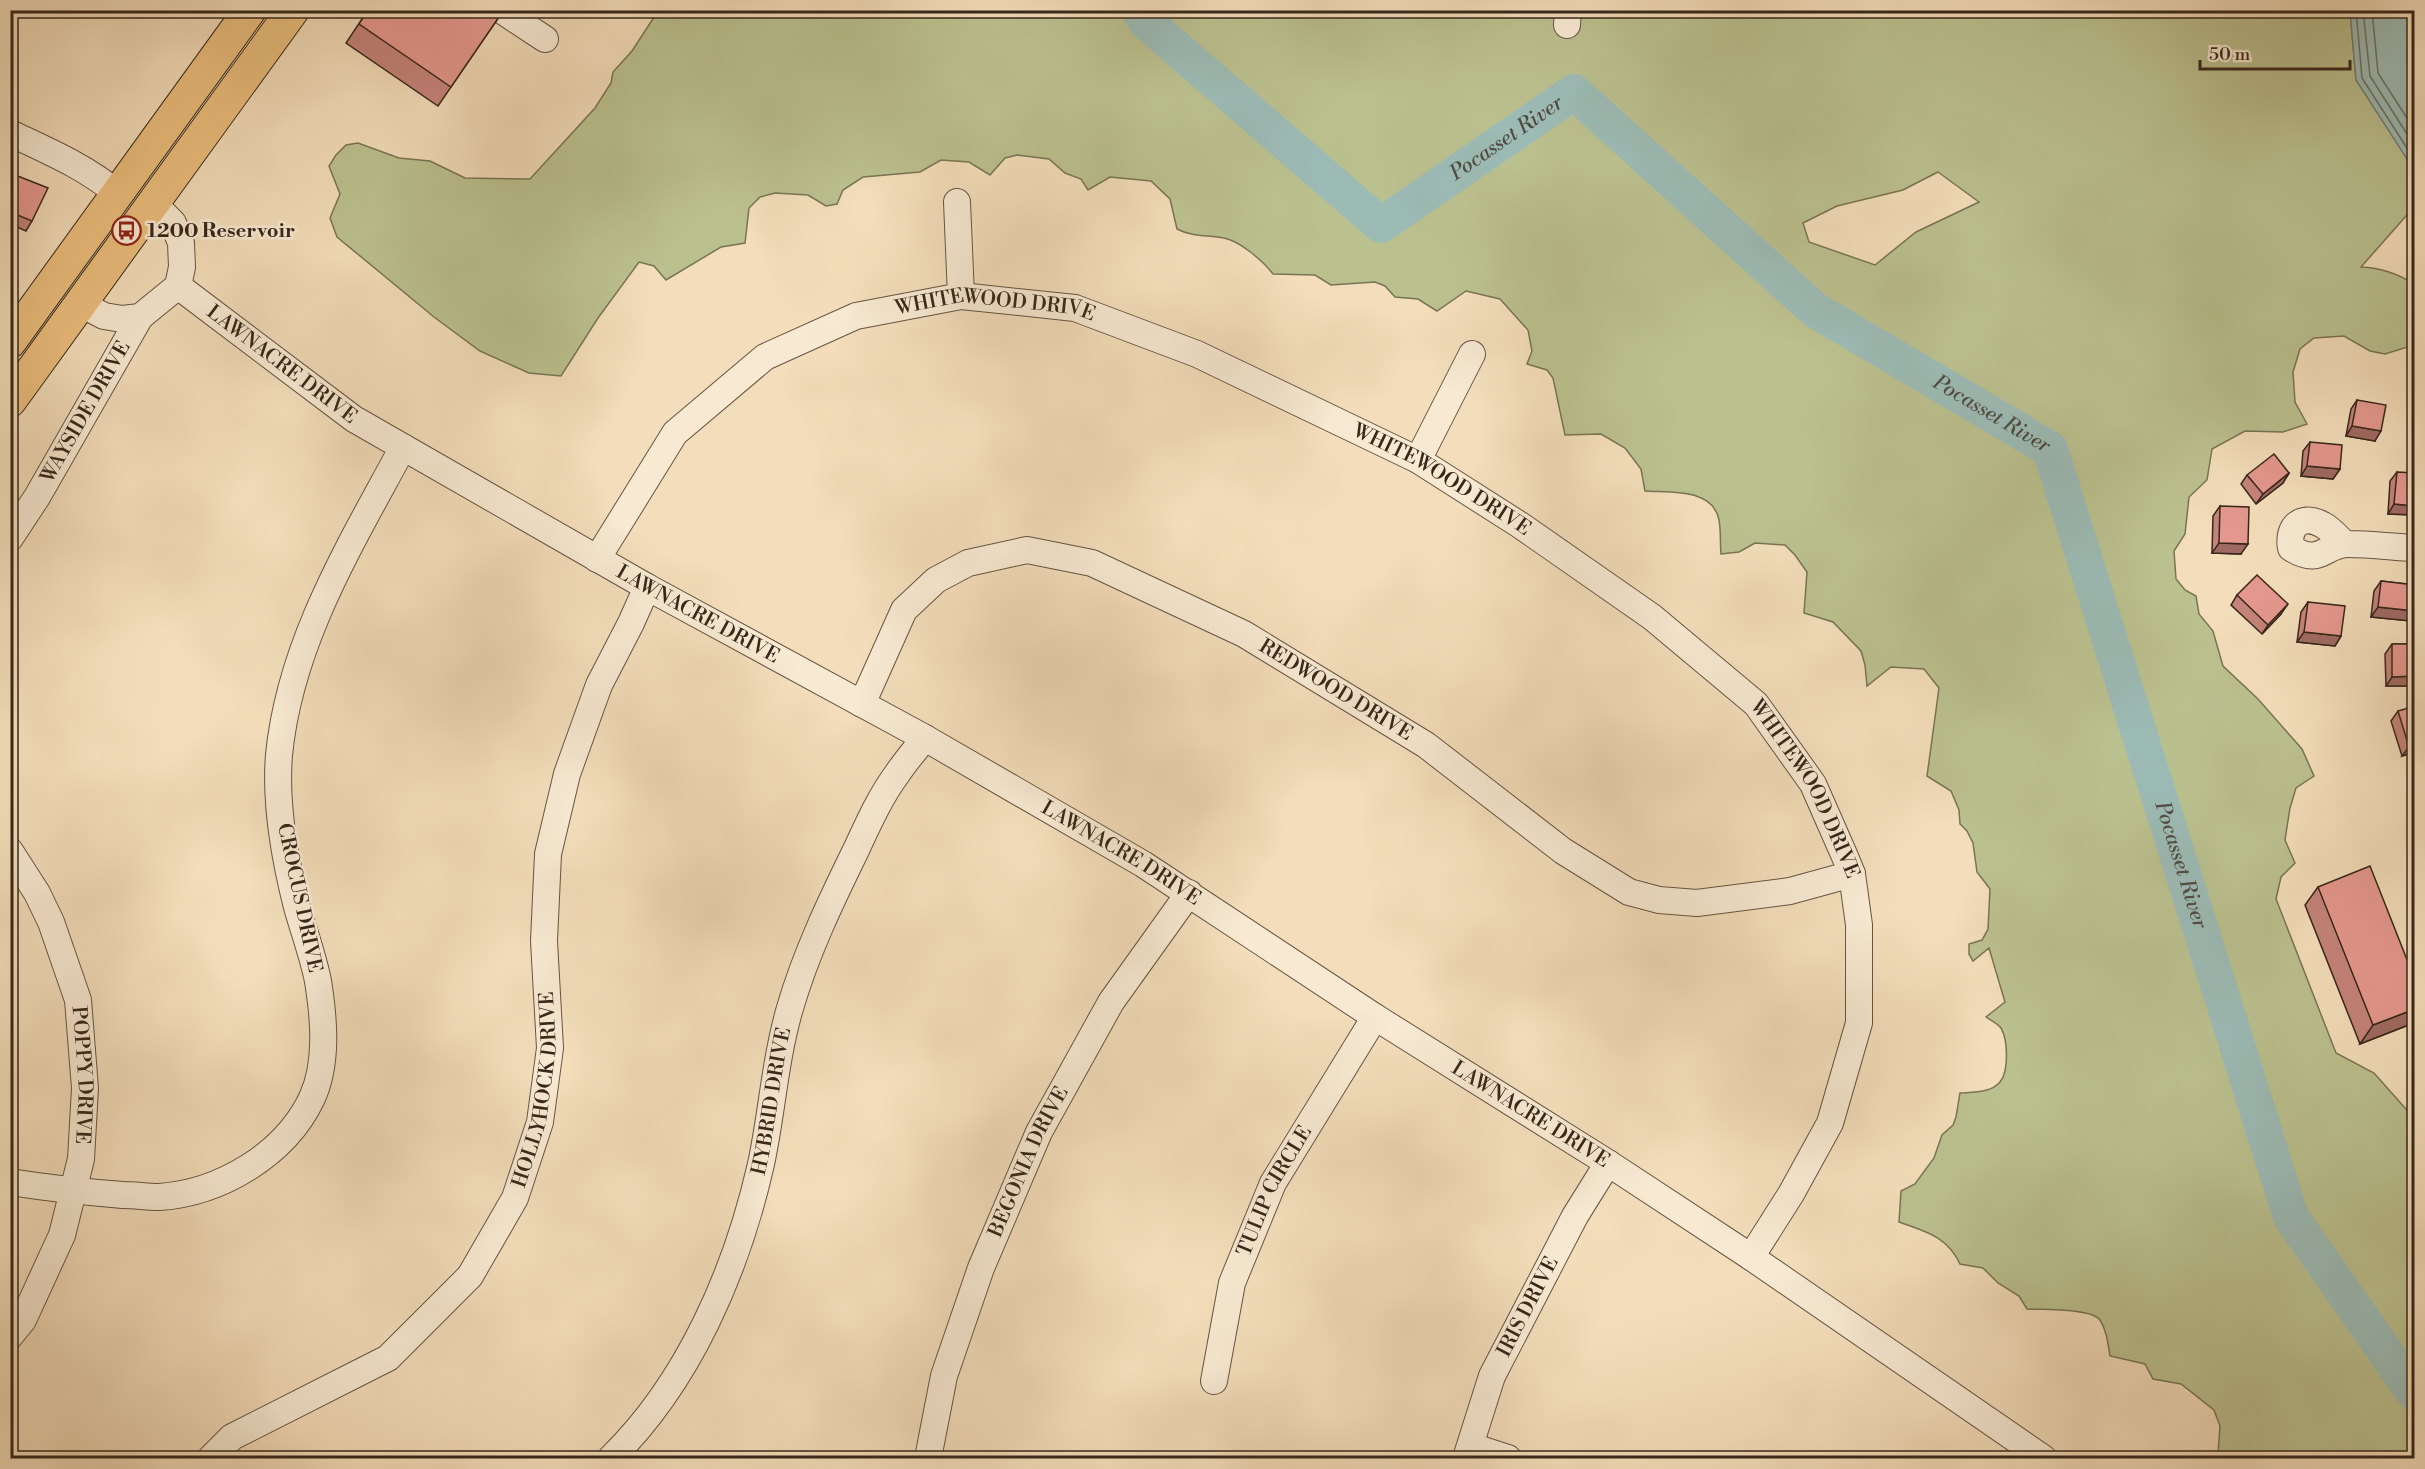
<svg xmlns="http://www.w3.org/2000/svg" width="2425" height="1469" font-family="'Libre Bodoni',serif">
<rect width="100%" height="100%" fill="#f3ddba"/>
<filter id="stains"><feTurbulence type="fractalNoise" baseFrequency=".00333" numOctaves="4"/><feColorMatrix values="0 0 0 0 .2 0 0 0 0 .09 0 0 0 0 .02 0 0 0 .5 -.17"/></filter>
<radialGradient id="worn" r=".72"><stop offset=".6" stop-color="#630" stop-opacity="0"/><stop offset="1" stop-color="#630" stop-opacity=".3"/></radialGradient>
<!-- green -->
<path fill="#bbc08f" stroke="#797455" stroke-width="1.5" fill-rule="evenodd" d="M 658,11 L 2350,11 L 2356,80 L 2414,164 L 2414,207 L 2361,267 C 2381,268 2397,273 2414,284 L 2414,345 L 2385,354 L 2370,351 L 2344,336 L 2314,338 L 2300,349 L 2293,372 L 2295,402 L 2307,424 L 2283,432 L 2245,431 L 2212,449 L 2207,480 L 2189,497 L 2185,534 L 2174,551 L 2176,579 L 2185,590 L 2196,596 L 2199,614 L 2213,631 L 2223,666 L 2258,699 L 2302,749 L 2314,776 L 2296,788 L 2290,808 L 2285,840 L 2295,863 L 2281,877 L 2276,899 L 2336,1053 L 2374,1073 L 2414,1118 L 2414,1458 L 2216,1458 L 2218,1454 L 2220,1426 L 2214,1410 L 2181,1384 L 2153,1379 L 2145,1364 L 2110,1356 C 2108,1344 2107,1331 2100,1320 C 2091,1308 2043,1310 2027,1309 L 2019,1296 L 1998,1283 L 1983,1268 L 1960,1264 C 1947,1236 1926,1232 1899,1222 L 1901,1191 L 1915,1184 L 1934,1158 L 1942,1135 L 1953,1125 L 1956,1117 L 1960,1093 C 1973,1092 1991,1093 2000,1082 C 2009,1071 2008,1040 2001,1028 C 1998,1024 1990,1020 1986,1017 L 2005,1002 L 1989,948 L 1973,961 L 1969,954 L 1969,944 L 1982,940 L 1988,929 L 1990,889 L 1977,872 L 1973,843 L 1967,831 L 1960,824 L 1959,810 L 1951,791 L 1927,776 L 1939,688 L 1924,669 L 1891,667 L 1867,686 L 1865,665 L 1861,651 L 1833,622 L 1804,613 L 1807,572 L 1795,555 L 1785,545 L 1755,543 L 1739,552 L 1721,554 C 1720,543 1721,530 1719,520 C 1713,488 1670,493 1645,491 L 1641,469 L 1625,448 L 1601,434 L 1565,435 L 1553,378 L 1547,370 L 1527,364 L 1532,351 L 1528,330 L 1500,299 L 1466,291 L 1437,311 L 1418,299 L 1395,297 L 1385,286 L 1375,282 L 1331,285 L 1315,275 L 1273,274 C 1263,261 1240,241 1224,238 C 1208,235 1192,237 1177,229 L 1170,199 L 1151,181 L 1110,177 L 1088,190 L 1081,179 L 1065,173 L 1049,159 L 1017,155 L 1005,158 L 990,175 L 969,162 L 941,160 L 920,172 L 863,177 L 843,190 L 837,204 L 826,206 L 808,195 L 775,193 L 760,197 L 749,208 L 745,243 L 721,247 L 666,280 L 654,266 L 639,262 L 598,318 L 561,376 L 529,373 L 480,351 L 434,317 L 337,237 L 330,218 L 340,194 L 329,166 L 336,155 L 346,145 L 358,143 L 399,158 L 430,161 L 465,178 L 530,179 L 595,108 L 611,83 L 613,72 L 632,51 ZM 1938,172 L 1979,202 L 1916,232 L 1875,265 L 1809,242 L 1803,223 L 1837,206 L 1903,190 Z"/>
<!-- water -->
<polygon fill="#9cbbb5" stroke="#748077" stroke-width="1.5" points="2350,11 2414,11 2414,170 2356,80"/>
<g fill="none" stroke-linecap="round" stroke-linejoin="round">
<!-- shore -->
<g stroke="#6a7168" stroke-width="1.5">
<polyline points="2356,10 2362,78 2414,159"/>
<polyline points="2363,10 2370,76 2414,145"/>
<polyline points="2372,10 2378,73 2414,129"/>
</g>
<!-- river -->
<path stroke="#9cbbb5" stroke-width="36" id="s1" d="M 1139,10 L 1146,22 L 1381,225 L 1574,92 L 1815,310 L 2050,449 L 2291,1217 L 2414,1393"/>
<defs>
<g id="minor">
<polyline points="501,10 545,39"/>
<polyline points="1567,25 1568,10"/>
<path d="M 10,133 C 48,151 86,167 118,194"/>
<polyline points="957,202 961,296"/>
<path id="s2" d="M 178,286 L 354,419 L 647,587 L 925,738 L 1143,864 L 1375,1017 L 1608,1163 L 1751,1257 L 2043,1458"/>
<polyline points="81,304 104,316 122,319 140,317 178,286 182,267 181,243 173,223 153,203"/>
<polyline points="1418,460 1472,354"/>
<path id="s3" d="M 10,538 L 37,497 L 140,317"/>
<path d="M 2345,544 C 2338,538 2331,529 2323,525 C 2302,513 2287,526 2291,548 C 2321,567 2324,544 2348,544 C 2370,544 2393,547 2414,548"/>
<path id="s4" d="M 597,559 L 675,433 L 765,357 L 856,316 L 961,296 L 1075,308 L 1197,354 L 1418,460 L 1520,525 L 1652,617 L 1756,704 L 1813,784 L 1846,859 L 1852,874 L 1859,925 L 1859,1023 L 1830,1123 L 1791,1194 L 1751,1257"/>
<path id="s5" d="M 862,704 L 904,610 L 936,580 L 968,563 L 1027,550 L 1092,563 L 1244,634 L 1426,745 L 1563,851 L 1629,892 L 1659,900 L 1697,903 L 1790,891 L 1852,874"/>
<path id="s6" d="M 10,851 L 37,893 L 51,922 L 78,1000 L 85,1088 L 81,1159 L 62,1235 L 23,1320 L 10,1336"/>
<path d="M 10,1182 C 48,1188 85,1192 123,1195 C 135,1195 147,1197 159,1197 C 220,1193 285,1155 312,1098 C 328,1063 324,1019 318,981 C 313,956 304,932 297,907 C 285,860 275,804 279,755 C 290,642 351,544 403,447"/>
<path id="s7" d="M 1214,1381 L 1232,1283 L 1273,1183 L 1375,1017"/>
<polyline points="1471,1446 1508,1458"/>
<path id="s8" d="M 211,1458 L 232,1437 L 388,1358 L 470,1276 L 515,1198 L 540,1122 L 550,1048 L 544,941 L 548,854 L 567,774 L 599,685 L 631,623 L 647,587"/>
<path id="s9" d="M 611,1458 C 689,1382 737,1270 761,1164 C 772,1113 775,1059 790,1008 C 806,953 831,901 856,850 C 868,824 880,797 897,774 C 905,762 915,750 925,738"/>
<path id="s10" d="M 928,1458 L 944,1376 L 981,1268 L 1039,1132 L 1111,1002 L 1189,893"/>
<path id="s11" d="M 1466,1458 L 1492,1376 L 1575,1216 L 1608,1163"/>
</g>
<g id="major">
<polyline points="10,342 250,10"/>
<polyline points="10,401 293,10"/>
</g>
</defs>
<!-- minor casing -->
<use href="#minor" stroke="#665443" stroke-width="28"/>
<!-- major casing -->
<use href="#major" stroke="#37271b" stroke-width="34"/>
<!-- minor -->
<use href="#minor" stroke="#f7e9d2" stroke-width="26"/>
<!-- major -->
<use href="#major" stroke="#eabe7d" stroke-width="32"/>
</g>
<!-- wall -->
<g fill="#c5837a" stroke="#37271b" stroke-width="1.5">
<polygon points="368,10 499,17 438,106 346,43"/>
<polygon points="10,173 32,221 26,231 10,224"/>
<polygon points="2357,400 2375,441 2346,436 2351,409"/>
<polygon points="2310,442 2340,469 2333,479 2301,476 2303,451"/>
<polygon points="2397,472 2415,515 2388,514 2390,481"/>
<polygon points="2289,473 2283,483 2256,504 2241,484 2247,475"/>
<polygon points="2220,506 2241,554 2212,553 2213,516"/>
<polygon points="2381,581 2415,585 2415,616 2411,621 2371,617 2374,591"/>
<polygon points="2237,595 2281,614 2262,634 2231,605"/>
<polygon points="2308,602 2341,636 2335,646 2297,642 2301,612"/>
<polygon points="2392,644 2415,644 2415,686 2386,686 2385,654"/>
<polygon points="2398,711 2415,752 2402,756 2391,721"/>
<polygon points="2415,777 2415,797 2409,785"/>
<polygon points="2318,887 2415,980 2415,1020 2411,1024 2360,1044 2305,905"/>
</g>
<!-- shaded-wall -->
<g fill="#a06a63" stroke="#37271b" stroke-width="1.5">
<polygon points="2352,426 2381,431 2375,441 2346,436"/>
<polygon points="2307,466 2340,469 2333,479 2301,476"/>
<polygon points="2289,473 2283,483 2256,504 2263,494"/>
<polygon points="2394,504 2415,506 2415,515 2388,514"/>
<polygon points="2219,543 2248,544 2241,554 2212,553"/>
<polygon points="2288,604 2281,614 2262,634 2268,625"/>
<polygon points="2378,607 2415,611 2415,616 2411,621 2371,617"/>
<polygon points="2304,632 2341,636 2335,646 2297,642"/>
<polygon points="2415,676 2415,686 2386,686 2392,677"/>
<polygon points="2415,745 2415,752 2402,756 2409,747"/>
<polygon points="2415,1009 2415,1020 2411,1024 2360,1044 2373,1025"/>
</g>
<!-- building -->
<g fill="#e5988e" stroke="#37271b" stroke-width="1.5">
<polygon points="368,10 490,10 499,17 451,87 359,24"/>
<polygon points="10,173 48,188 32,221 10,212"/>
<polygon points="2357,400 2386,405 2381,431 2352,426"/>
<polygon points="2310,442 2342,445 2340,469 2307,466"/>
<polygon points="2274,454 2289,473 2263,494 2247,475"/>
<polygon points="2397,472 2415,473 2415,506 2394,504"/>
<polygon points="2220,506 2249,507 2248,544 2219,543"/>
<polygon points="2257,575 2288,604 2268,625 2237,595"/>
<polygon points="2381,581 2415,585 2415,611 2378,607"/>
<polygon points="2308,602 2345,606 2341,636 2304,632"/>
<polygon points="2392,644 2415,644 2415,676 2392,677"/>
<polygon points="2415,706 2415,745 2409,747 2398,711"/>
<polygon points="2370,866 2415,980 2415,1009 2373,1025 2318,887"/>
</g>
<!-- icons -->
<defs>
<symbol id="bus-ring" viewBox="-11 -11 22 22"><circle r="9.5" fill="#f7e9d2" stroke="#8f2418" stroke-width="1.5"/><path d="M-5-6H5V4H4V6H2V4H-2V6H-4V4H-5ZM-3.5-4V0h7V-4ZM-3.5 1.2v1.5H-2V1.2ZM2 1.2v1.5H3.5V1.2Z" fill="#8f2418"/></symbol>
</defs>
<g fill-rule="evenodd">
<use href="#bus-ring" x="110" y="214" width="33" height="33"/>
</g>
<g text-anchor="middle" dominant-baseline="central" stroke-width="5" stroke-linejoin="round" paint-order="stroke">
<!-- poi labels -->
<g font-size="20" font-weight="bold" fill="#37271b" stroke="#f7e9d2" text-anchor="start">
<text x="147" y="231">1200 Reservoir</text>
</g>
<!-- street labels -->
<g font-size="20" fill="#37271b" stroke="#f7e9d2">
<text stroke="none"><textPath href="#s4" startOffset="507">WHITEWOOD DRIVE</textPath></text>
<text stroke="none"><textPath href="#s2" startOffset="130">LAWNACRE DRIVE</textPath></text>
<text stroke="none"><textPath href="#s3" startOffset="147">WAYSIDE DRIVE</textPath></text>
<text stroke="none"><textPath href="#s4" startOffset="993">WHITEWOOD DRIVE</textPath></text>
<text stroke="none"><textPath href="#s2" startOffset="616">LAWNACRE DRIVE</textPath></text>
<text stroke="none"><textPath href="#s5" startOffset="585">REDWOOD DRIVE</textPath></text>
<text stroke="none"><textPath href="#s4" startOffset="1479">WHITEWOOD DRIVE</textPath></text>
<text stroke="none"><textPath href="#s2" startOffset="1102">LAWNACRE DRIVE</textPath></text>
<text transform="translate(299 898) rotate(78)">CROCUS DRIVE</text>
<text stroke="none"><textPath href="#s6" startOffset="240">POPPY DRIVE</textPath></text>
<text stroke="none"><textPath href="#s8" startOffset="522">HOLLYHOCK DRIVE</textPath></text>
<text stroke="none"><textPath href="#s9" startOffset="398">HYBRID DRIVE</textPath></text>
<text stroke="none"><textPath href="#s2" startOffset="1588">LAWNACRE DRIVE</textPath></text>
<text stroke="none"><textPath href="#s10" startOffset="314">BEGONIA DRIVE</textPath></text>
<text stroke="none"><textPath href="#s7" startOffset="201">TULIP CIRCLE</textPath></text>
<text stroke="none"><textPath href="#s11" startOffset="164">IRIS DRIVE</textPath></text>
</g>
<!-- water labels -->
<g font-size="21" font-style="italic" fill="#504c42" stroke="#f7e9d2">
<text stroke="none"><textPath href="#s1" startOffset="477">Pocasset River</textPath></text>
<text stroke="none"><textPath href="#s1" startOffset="1089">Pocasset River</textPath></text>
<text stroke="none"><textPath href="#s1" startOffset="1593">Pocasset River</textPath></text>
</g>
</g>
<!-- margin -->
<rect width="2425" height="1469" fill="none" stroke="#f3ddba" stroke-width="36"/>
<rect x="12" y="12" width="2401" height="1445" fill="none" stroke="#37271b" stroke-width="3"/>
<rect x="18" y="18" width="2389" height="1433" fill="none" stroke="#37271b" stroke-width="1.5"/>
<!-- scale -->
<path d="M2200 60v9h150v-9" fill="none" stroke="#37271b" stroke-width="3"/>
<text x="2209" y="60" font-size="18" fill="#37271b" stroke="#f7e9d2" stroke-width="4.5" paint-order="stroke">50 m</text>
<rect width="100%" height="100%" filter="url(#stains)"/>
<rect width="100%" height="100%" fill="url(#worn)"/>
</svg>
